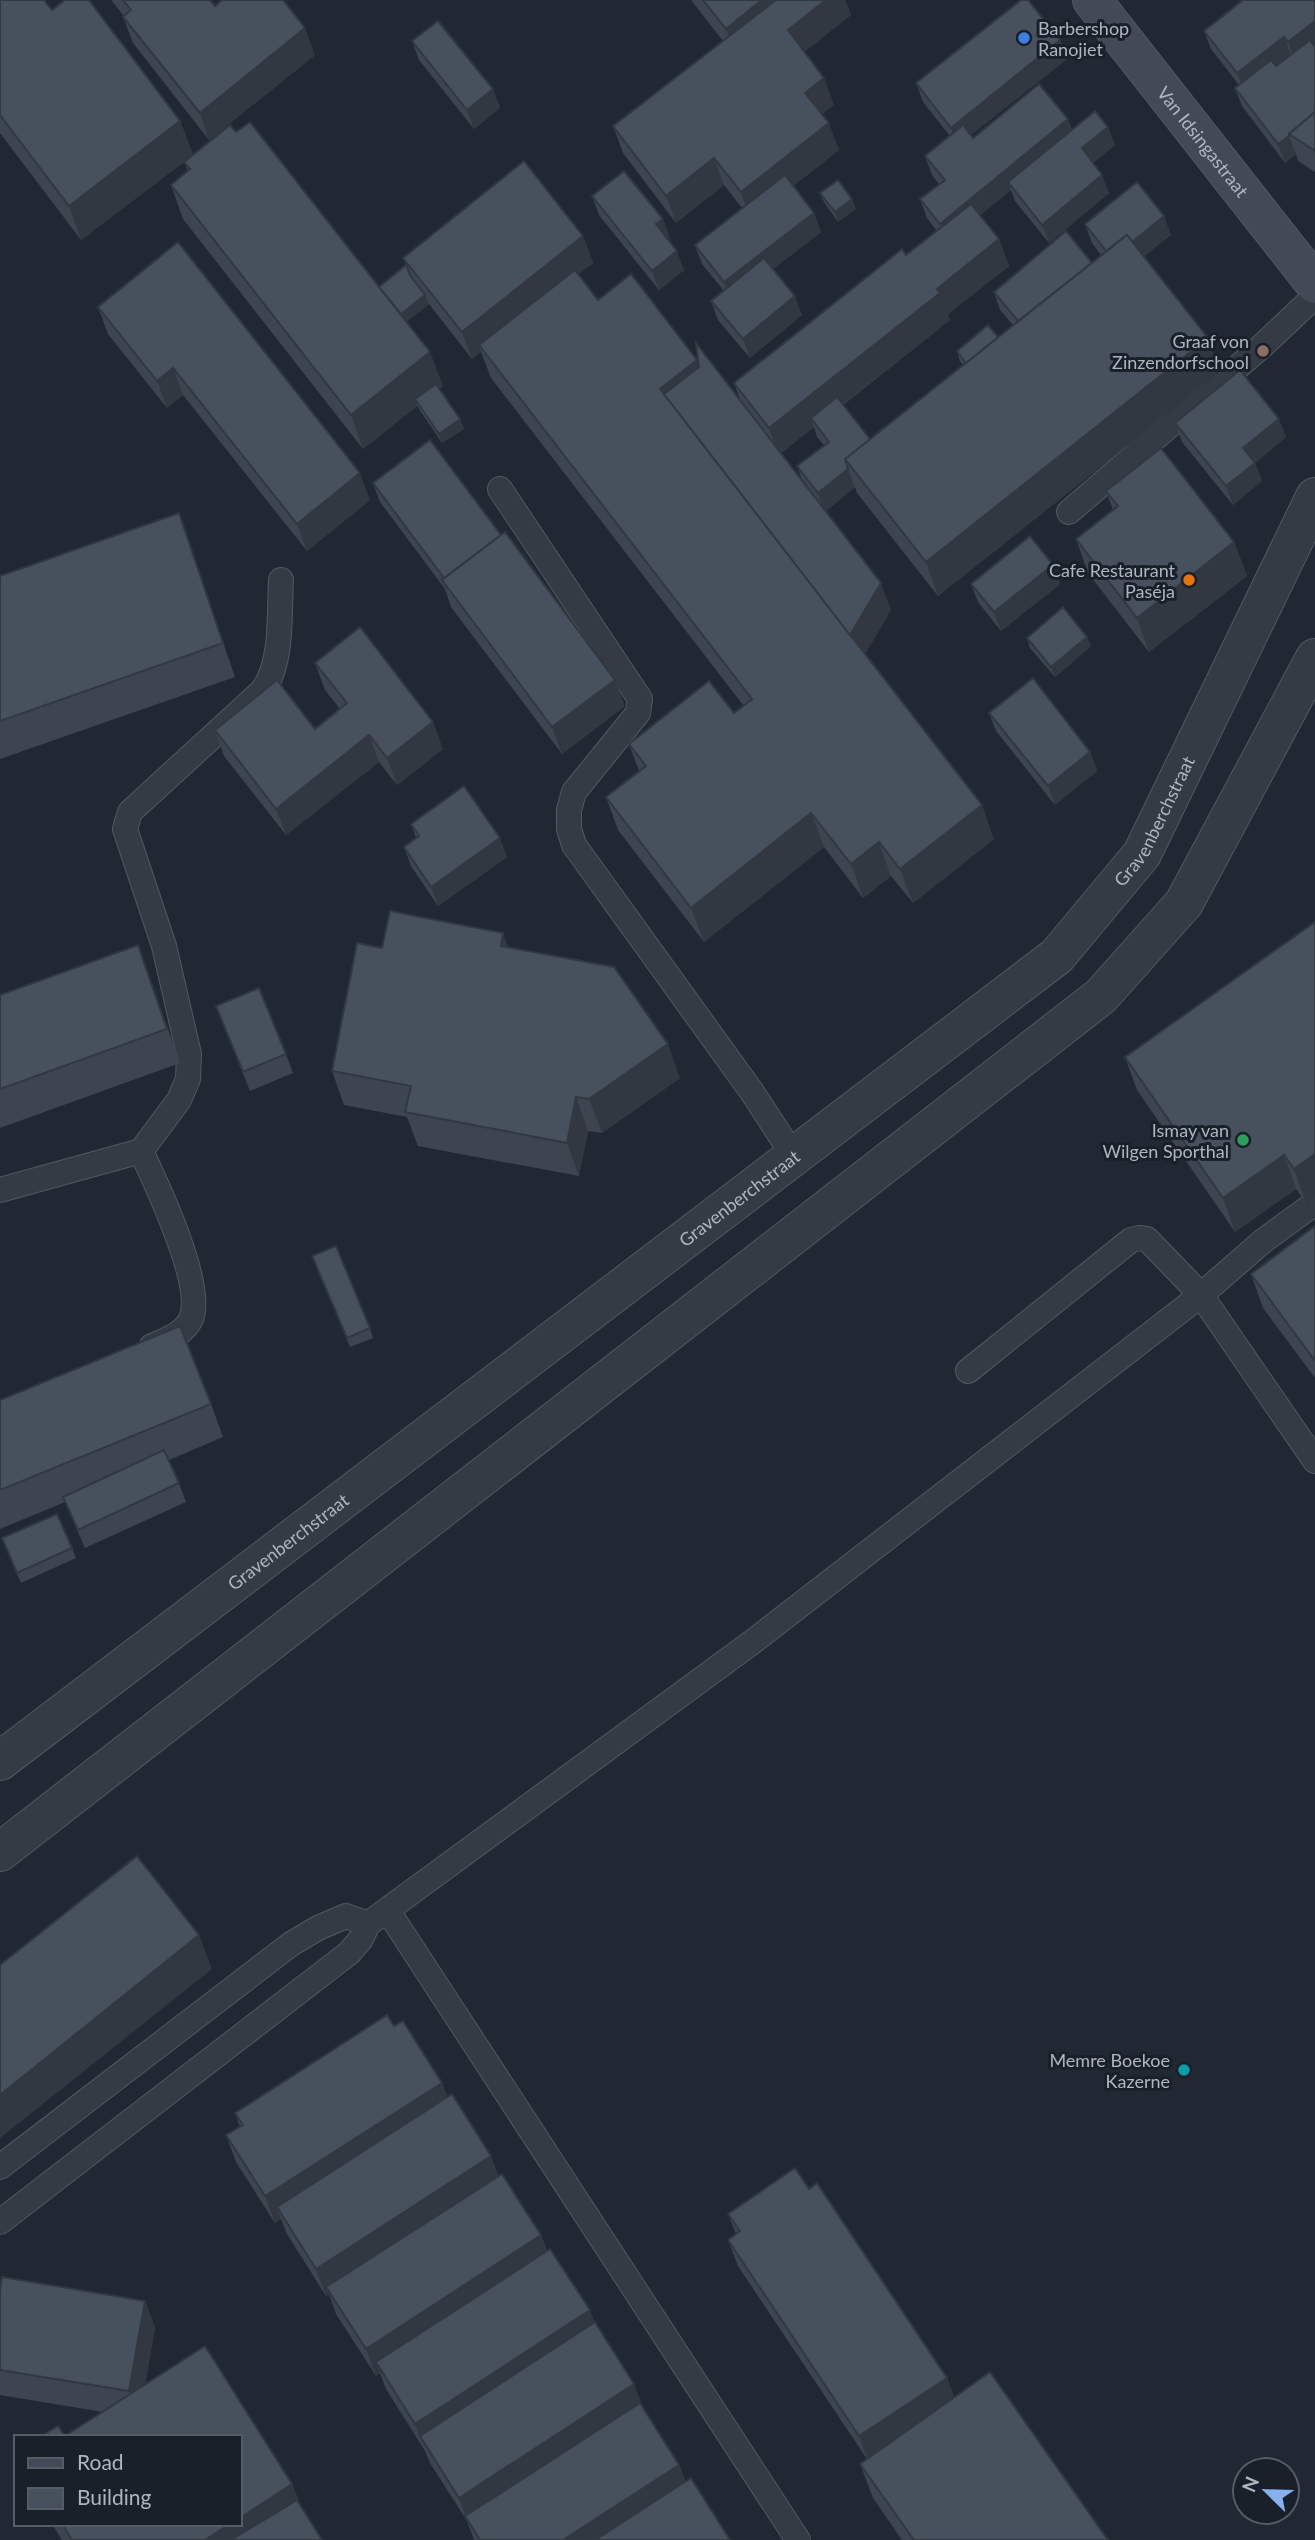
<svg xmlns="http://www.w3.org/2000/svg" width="1315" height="2540" font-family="Lato,sans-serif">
<rect width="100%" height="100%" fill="#202933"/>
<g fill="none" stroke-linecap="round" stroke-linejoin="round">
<defs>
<g id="service">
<polyline points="500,489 640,699 638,713 574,792 569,810 569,829 574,845 752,1092 793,1155"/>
<polyline points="1069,512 1261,347 1315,296"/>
<path d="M 141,1151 C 157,1185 205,1286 191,1319 C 184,1334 166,1340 152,1346"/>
<path d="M 0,1190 L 141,1151 L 179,1100 L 188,1079 L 189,1054 L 164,946 L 125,829 L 130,812 L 262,691 C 283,664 279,615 281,580"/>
<polyline points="968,1371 1131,1240 1139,1238 1147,1239 1201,1295 1263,1241 1315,1203"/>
<polyline points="388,1911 798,2540"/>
<polyline points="0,2167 291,1944 318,1928 346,1916 368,1924"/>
<polyline points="0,2222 349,1953 361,1939 368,1924 751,1643 1201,1295 1315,1461"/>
</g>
<g id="tertiary">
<path id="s1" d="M 0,1761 L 1057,956 L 1142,854 L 1315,497"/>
<polyline points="0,1852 1101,996 1184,903 1315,658"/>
</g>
<g id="secondary">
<path id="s2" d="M 1092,0 L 1315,284"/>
</g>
</defs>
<!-- service casing -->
<use href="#service" stroke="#515962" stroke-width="26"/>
<!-- tertiary casing -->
<use href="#tertiary" stroke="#515962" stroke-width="40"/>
<!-- secondary casing -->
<use href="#secondary" stroke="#515962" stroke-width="40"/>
<!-- service -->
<use href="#service" stroke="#343b44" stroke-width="24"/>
<!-- tertiary -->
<use href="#tertiary" stroke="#343b44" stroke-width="38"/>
<!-- secondary -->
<use href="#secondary" stroke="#424a57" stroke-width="38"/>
</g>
<!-- wall -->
<g fill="#3d4550" fill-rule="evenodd">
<polygon points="0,0 52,10 180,121 193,155 81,240 0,133"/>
<polygon points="111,0 210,0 215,6 315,55 209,140 133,43 123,17 124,16"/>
<polygon points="691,0 845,0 851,15 804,52 834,105 822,114 839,150 793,186 821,232 773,269 802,315 750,358 718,320 711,301 724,291 702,264 695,245 742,208 724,185 676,223 623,153 613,126 723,41"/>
<polygon points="1315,0 1314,46 1315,172 1298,161 1296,154 1285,163 1242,106 1235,88 1239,85 1211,49 1204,31"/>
<path d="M 1060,40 L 1067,59 L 971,135 L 973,138 L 1108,127 L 1115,145 L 1093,163 L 1109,193 L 1049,243 L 1015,201 L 1011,190 L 980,215 L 999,239 L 1009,266 L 948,314 L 950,320 L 843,405 L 870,439 L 963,365 L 960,361 L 957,351 L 998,337 L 1013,325 L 1000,310 L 994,292 L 1092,263 L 1101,255 L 1092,243 L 1085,224 L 1171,235 L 1144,256 L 1220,372 L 938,596 L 857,493 L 855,487 L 826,511 L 891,610 L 865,654 L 994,839 L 913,903 L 891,876 L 863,898 L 824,847 L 704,942 L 618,830 L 606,797 L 639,771 L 629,744 L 734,713 L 743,705 L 491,378 L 481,352 L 472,359 L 429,304 L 406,322 L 443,386 L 439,388 L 460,419 L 464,429 L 442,443 L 417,406 L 363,449 L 183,219 L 171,185 L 188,171 L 184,162 L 236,132 L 379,287 L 406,265 L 403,258 L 583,236 L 593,263 L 578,274 L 598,300 L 697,360 L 699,367 L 740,399 L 734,383 L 937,231 L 927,218 L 920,199 L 939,184 L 932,175 L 925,156 L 950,136 L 923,102 L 916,83 ZM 814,427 L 817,437 L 824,445 L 797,466 L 802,480 L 781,453 Z"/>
<polygon points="412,41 493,89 500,108 474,129 419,60"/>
<polygon points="820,193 856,209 838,222 824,202"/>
<polygon points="592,196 670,238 668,239 684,270 659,290 599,215"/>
<polygon points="98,307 370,500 307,551 183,395 167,408 108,334"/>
<polygon points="1175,423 1286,437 1255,463 1262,481 1233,505 1182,442"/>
<polygon points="373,483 625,706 562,754 451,607 445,589 380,502"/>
<polygon points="1106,491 1234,542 1247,576 1149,652 1088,573 1076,539 1113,510"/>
<polygon points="179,513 235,677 0,759 0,576"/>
<polygon points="971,584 1060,584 1001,631 978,602"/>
<polygon points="1087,637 1091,646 1055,677 1030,648 1027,638"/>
<polygon points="315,663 443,749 397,785 379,762 286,835 224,756 215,730 315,729 340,709 325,690"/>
<polygon points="989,713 1090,752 1097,771 1055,805 996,731"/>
<polygon points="411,824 507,857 438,906 411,866 404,847 416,838"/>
<polygon points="1315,923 1306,1203 1296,1189 1235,1232 1137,1090 1125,1057"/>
<polygon points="508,947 680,1078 602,1133 588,1131 579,1176 418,1146 407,1117 344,1105 332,1071 382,948"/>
<polygon points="150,979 180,1063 0,1128 0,995"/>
<polygon points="216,1006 286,1054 293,1073 250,1091"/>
<polygon points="1315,1226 1315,1378 1263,1308 1251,1274"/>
<polygon points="312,1256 370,1328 373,1338 350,1347"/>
<polygon points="0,1400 211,1404 223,1437 169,1460 179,1483 186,1502 85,1548 65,1502 0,1529"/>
<polygon points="2,1538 72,1548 76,1558 21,1583"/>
<polygon points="394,2026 442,2083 447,2096 499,2176 541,2235 547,2251 595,2323 642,2406 679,2465 686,2482 730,2540 474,2540 467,2521 430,2463 425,2451 386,2389 380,2373 376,2376 336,2314 329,2294 326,2296 287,2234 281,2219 275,2223 236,2162 226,2135 240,2127 235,2113"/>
<polygon points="809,2189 947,2378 954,2397 1108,2540 902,2540 873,2498 860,2464 867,2459 738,2266 728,2240 736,2234 728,2214"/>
<polygon points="0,2289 145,2301 155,2328 145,2385 292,2484 300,2504 322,2540 62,2540 52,2524 240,2524 40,2437 65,2436 103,2412 0,2395"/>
</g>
<!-- shaded-wall -->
<g fill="#323841">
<polygon points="762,0 806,0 736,56 726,29"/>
<polygon points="826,0 845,0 851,15 798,57 788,30"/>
<polygon points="1315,21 1315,45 1295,61 1288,42"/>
<polygon points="305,28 315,55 209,140 200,113"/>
<polygon points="1284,37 1291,55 1244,91 1237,73"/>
<polygon points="1060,40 1067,59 957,146 951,128"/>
<polygon points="824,78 834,105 815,119 805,93"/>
<polygon points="493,89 500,108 474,129 467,110"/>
<polygon points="1068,119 1075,138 1008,182 1011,190 947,242 940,224"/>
<polygon points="180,121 193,155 81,240 69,206"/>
<polygon points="829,123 839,150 750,219 741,192"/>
<polygon points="1108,127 1115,145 1088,167 1082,148"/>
<polygon points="1289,136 1296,154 1285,163 1278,144"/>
<polygon points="714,158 724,185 676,223 666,196"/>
<polygon points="1102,175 1109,193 1049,243 1042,225"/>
<polygon points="852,199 856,209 838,222 835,212"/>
<polygon points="814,213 821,232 731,301 724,282"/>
<polygon points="1164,216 1171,235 1118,276 1112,258"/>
<polygon points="663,219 670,238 663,243 656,224"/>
<polygon points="583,236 593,263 483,350 479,345 481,352 472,359 462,332"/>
<polygon points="999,239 1009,266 948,314 950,320 816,425 811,418 814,427 778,455 769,428 937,289"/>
<polygon points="677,251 684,270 659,290 652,271"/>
<polygon points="425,295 429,304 398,329 394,319"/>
<polygon points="795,296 802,315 750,358 743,339"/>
<polygon points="1208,338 1220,372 938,596 926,562"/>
<polygon points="430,352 443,386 419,405 415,399 417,406 363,449 351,415"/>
<polygon points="697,360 709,394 679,417 660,389"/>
<polygon points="173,368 183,395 167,408 157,381"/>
<polygon points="460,419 464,429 442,443 439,434"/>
<polygon points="1279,419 1286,437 1250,467 1243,448"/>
<polygon points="1255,463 1262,481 1233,505 1226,486"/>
<polygon points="848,469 855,487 824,512 818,493"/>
<polygon points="360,473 370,500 307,551 297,524"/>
<polygon points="179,513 191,547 235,677 223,643"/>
<polygon points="1234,542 1247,576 1149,652 1137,618"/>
<polygon points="1053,565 1060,584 1001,631 994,612"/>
<polygon points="881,583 891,610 859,664 849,637"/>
<polygon points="1087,637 1091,646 1055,677 1051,667"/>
<polygon points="615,680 625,706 562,754 552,727"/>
<polygon points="433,722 443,749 397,785 387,758"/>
<polygon points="369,735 379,762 286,835 276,809"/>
<polygon points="1090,752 1097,771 1055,805 1048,786"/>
<polygon points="982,805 994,839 913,903 900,869"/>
<polygon points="811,813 824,847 704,942 691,908"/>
<polygon points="500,838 507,857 438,906 431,887"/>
<polygon points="879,842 891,876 863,898 851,864"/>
<polygon points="503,933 515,966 501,946"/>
<polygon points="668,1044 680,1078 602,1133 589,1099"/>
<polygon points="576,1097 588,1131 579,1176 567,1143"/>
<polygon points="1315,1154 1315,1197 1306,1203 1294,1169"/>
<polygon points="1284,1155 1296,1189 1235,1232 1223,1198"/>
<polygon points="199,1935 212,1969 0,2138 0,2095"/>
<polygon points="442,2083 452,2110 277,2207 281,2219 275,2223 265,2196"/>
<polygon points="491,2156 501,2182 326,2287 329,2294 326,2296 316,2269"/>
<polygon points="541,2235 551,2262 376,2362 380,2373 376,2376 366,2349"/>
<polygon points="145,2301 155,2328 139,2418 129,2391"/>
<polygon points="590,2310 600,2337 420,2436 425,2451 415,2424"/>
<polygon points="947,2378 956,2405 869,2463 859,2436"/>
<polygon points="634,2384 644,2411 467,2520 459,2498"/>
<polygon points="679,2465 689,2491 614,2540 563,2540"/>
<polygon points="292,2484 304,2518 270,2540 205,2540 230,2524 240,2524 240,2518"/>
</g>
<!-- building -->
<g fill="#47505d" stroke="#323841" stroke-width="2">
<polygon points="0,0 44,0 52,10 65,0 89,0 180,121 69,206 0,115"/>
<polygon points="123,0 210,0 215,6 222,0 283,0 305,28 200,113 123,17 131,10"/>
<polygon points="703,0 762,0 726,29"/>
<polygon points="776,0 826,0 788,30 824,78 805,93 829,123 741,192 714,158 666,196 613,126"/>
<polygon points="1021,0 1028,0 1060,40 951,128 916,83"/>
<polygon points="1243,0 1315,0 1315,21 1288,42 1284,37 1237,73 1204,31"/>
<polygon points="438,21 493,89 467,110 412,41"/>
<polygon points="1310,40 1315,47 1315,112 1289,134 1289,136 1278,144 1235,88 1271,60 1276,66"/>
<polygon points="1039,84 1068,119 940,224 920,199 945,180 925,156 963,125 973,138"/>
<polygon points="1095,111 1108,127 1082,148 1102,175 1042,225 1008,182"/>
<polygon points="1315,112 1315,151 1289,134"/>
<polygon points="250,122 430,352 351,415 171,185 190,169 184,162 230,125 236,132"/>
<polygon points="524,161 583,236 462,332 403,258"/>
<polygon points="624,171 663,219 656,224 677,251 652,271 592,196"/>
<polygon points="785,175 814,213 724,282 695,245"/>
<polygon points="838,180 852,199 835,212 820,193"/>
<polygon points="1137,182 1164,216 1132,242 1127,235 1106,251 1085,224"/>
<polygon points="971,204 999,239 937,289 940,293 769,428 734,383 902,249 906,255"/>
<polygon points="1066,231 1092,263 1018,321 994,292"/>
<polygon points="1127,235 1208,338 926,562 845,459"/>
<polygon points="178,242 360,473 297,524 173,368 157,381 98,307"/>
<polygon points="764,258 795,296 743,339 711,301"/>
<polygon points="406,265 410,275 425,295 401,314 379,287"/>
<polygon points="575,270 598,300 631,274 697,360 660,389 982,805 900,869 879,842 851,864 811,813 691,908 606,797 646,766 629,744 709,681 734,713 752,699 479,345"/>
<polygon points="988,325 998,337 966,363 957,351"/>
<polygon points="696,343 881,583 850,635 664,394 699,367"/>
<polygon points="1240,370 1279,419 1243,448 1255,463 1226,486 1175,423"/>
<polygon points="436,384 460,419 439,434 415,399"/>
<polygon points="837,397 870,439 845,459 848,469 818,493 797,466 829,442 811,418"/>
<polygon points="430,440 501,535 444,578 373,483"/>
<polygon points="1161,448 1234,542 1137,618 1076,539 1118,506 1106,491"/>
<polygon points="179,513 223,643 0,721 0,576"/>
<polygon points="505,532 615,680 552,727 442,580"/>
<polygon points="1030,536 1053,565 994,612 971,584"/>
<polygon points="1063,607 1087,637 1051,667 1027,638"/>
<polygon points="360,627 433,722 387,758 369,735 276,809 215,730 277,680 315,729 347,703 315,663"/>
<polygon points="1033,678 1090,752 1048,786 989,713"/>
<polygon points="464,786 500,838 431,887 404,847 419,836 411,824"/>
<polygon points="390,911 503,933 501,946 614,967 668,1044 589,1099 576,1097 567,1143 405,1112 411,1086 332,1071 357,943 382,948"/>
<polygon points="1315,922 1315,1154 1294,1169 1284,1155 1223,1198 1125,1057"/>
<polygon points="138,945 167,1029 0,1089 0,995"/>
<polygon points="259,988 286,1054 243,1072 216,1006"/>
<polygon points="1315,1226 1315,1361 1251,1274"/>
<polygon points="336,1246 370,1328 347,1338 312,1256"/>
<polygon points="180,1326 211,1404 0,1490 0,1400"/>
<polygon points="164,1450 179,1483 78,1530 63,1497"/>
<polygon points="57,1514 72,1548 17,1573 2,1538"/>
<polygon points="137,1856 199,1935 0,2095 0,1965"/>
<polygon points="387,2015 394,2026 403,2021 442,2083 265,2196 226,2135 243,2125 235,2113"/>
<polygon points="452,2094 491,2156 316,2269 277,2207"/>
<polygon points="795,2168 809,2189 817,2183 947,2378 859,2436 728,2240 740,2231 728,2214"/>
<polygon points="502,2174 541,2235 366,2349 326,2287"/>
<polygon points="550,2249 590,2310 415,2424 376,2362"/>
<polygon points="2,2277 145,2301 129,2391 0,2370 0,2289"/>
<polygon points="595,2322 634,2384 459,2498 420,2436"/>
<polygon points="205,2346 292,2484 240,2518 240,2437 40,2437 58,2426 65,2436"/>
<polygon points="990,2372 1108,2540 914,2540 860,2464"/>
<polygon points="640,2403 679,2465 563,2540 480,2540 465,2516"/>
<polygon points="691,2478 730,2540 595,2540"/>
<polygon points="297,2500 322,2540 231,2540"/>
<polygon points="62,2524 230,2524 205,2540 72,2540"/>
</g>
<!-- markers -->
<circle fill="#3f7fe0" stroke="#192029" stroke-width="2.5" cx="1024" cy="38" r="7"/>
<circle fill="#8d6e63" stroke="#192029" stroke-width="2.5" cx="1263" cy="351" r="7"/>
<circle fill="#e8710a" stroke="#192029" stroke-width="2.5" cx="1189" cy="580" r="7"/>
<circle fill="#2e9e5b" stroke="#192029" stroke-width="2.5" cx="1243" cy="1140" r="7"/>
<circle fill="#0f9aa8" stroke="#192029" stroke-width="2.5" cx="1184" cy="2070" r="7"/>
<g text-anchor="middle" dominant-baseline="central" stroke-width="6" stroke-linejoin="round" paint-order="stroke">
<!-- poi labels -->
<g font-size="18" fill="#adb6c1" stroke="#192029" text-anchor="end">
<text x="1038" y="28" text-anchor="start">Barbershop<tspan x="1038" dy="21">Ranojiet</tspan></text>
<text x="1249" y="341">Graaf von<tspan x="1249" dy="21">Zinzendorfschool</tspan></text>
<text x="1175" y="570">Cafe Restaurant<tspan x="1175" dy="21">Paséja</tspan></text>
<text x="1229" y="1130">Ismay van<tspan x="1229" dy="21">Wilgen Sporthal</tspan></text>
<text x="1170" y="2060">Memre Boekoe<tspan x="1170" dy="21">Kazerne</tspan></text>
</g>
<!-- street labels -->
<g font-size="18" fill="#adb6c1" stroke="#192029">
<text stroke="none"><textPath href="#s2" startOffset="180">Van Idsingastraat</textPath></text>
<text stroke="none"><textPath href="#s1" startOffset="1496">Gravenberchstraat</textPath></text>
<text stroke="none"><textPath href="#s1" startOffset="929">Gravenberchstraat</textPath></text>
<text stroke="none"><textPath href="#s1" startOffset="362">Gravenberchstraat</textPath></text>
</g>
</g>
<!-- legend -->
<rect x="14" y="2435" width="228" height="91" fill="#192029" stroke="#545c66" stroke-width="2"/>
<rect x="28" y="2458" width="35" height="10" fill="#424a57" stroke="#545c66" stroke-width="2"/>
<text x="77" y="2470" font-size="21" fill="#adb6c1">Road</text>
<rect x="28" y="2488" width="35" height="21" fill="#47505d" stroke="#545c66" stroke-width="2"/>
<text x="77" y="2505" font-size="21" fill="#adb6c1">Building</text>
<!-- north arrow -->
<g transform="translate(1266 2491) rotate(293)"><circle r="33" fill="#192029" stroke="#545c66" stroke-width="2"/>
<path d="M0-5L12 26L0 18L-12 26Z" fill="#86b0ee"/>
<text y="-10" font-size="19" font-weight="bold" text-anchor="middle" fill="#adb6c1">N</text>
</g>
</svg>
